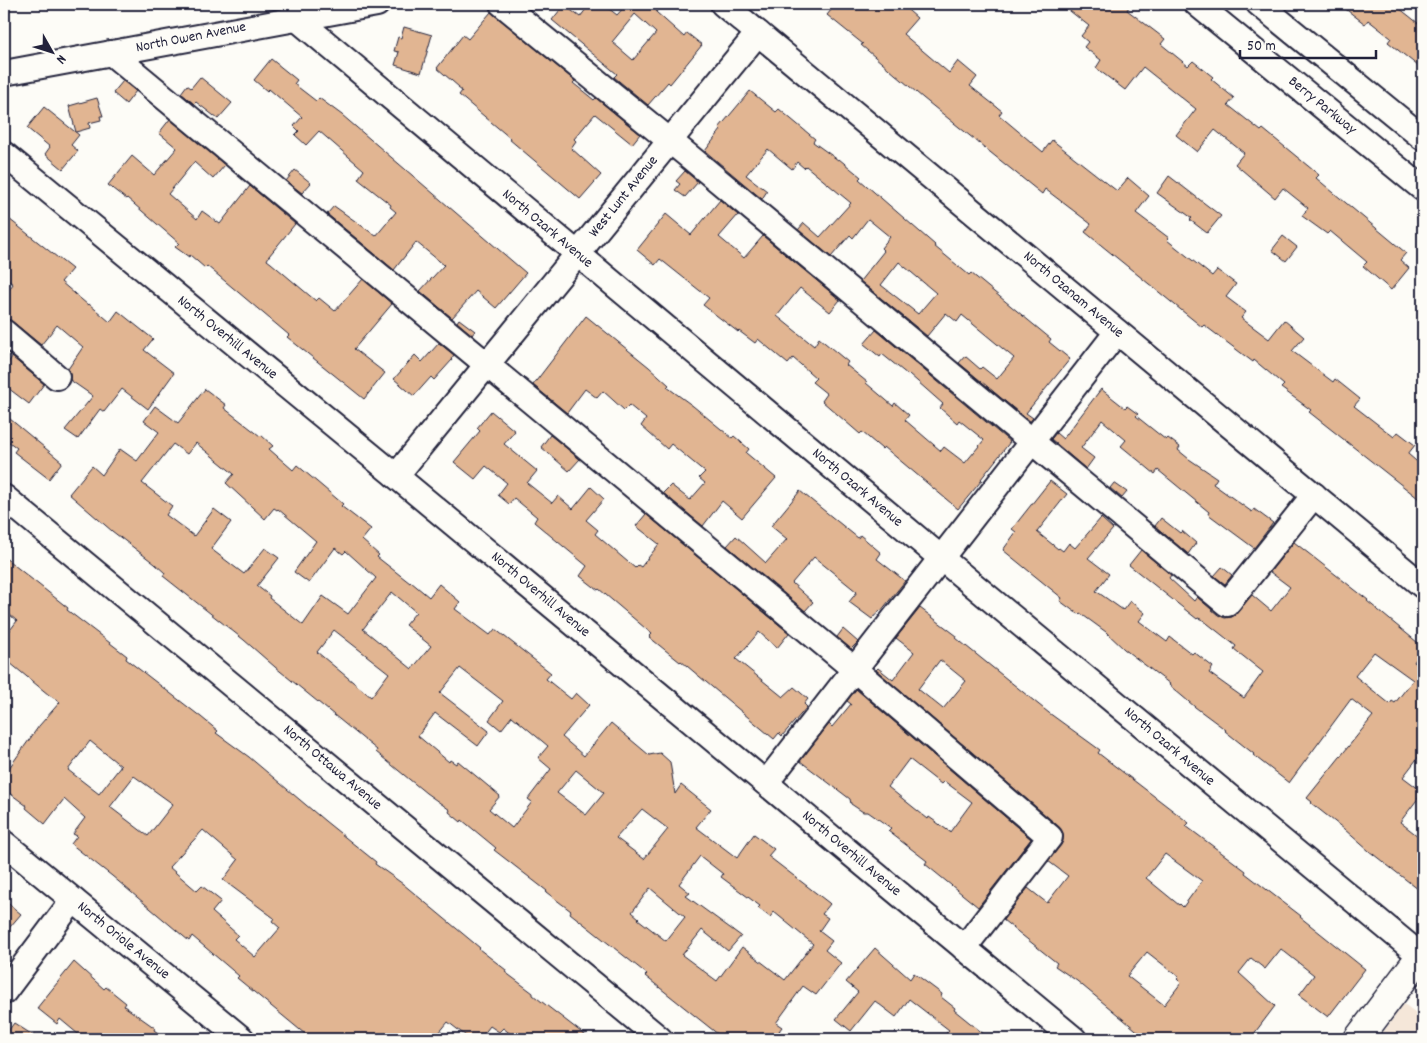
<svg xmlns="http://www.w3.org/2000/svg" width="1427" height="1043" font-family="Dekko,sans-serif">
<rect width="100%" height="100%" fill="#fdfcf7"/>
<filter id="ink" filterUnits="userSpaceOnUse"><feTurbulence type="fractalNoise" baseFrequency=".02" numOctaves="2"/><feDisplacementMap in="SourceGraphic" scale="10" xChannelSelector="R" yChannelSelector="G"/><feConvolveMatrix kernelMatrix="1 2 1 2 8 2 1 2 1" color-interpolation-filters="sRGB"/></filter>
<g filter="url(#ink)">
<!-- built -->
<polygon fill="#f5e7d9" points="1404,1004 1423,1018 1423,1039 1378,1039"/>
<!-- building -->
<g fill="#e1b592" stroke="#22223b" fill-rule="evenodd">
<path d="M 590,4 L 603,4 L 617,15 L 625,6 L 623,4 L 662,4 L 656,12 L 684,37 L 687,33 L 702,45 L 670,84 L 668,82 L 648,105 L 614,77 L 617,74 L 552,20 L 564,5 L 580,17 ZM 635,14 L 656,33 L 633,60 L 612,42 Z"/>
<polygon points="836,4 901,4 917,18 903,34 949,73 958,61 977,77 970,86 1002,111 999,115 1043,152 1052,140 1117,191 1128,178 1149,196 1136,213 1169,238 1167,240 1212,276 1217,270 1236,284 1226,297 1246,312 1241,318 1269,339 1284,320 1304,337 1292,351 1333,382 1335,379 1360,399 1354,406 1394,437 1398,432 1415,445 1408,454 1423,467 1423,502 1309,412 1311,410 1281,388 1284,385 1254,360 1253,362 1204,325 1202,327 1085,232 1091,224 1045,189 1042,194 923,98 861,45 863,44 827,15"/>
<polygon points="1061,4 1131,4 1127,10 1165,39 1161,44 1188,66 1193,61 1213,77 1211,79 1234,98 1228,105 1261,131 1263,129 1319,175 1316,178 1406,253 1400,260 1409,268 1391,290 1363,266 1367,262 1330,231 1327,234 1302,216 1308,208 1283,188 1275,198 1235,164 1244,153 1215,130 1197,152 1176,135 1196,109 1143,67 1125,90 1096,68 1101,60 1084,47 1088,42 1081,36 1089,26"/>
<polygon points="1339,4 1394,4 1423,27 1423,70 1388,42 1391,38 1368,20 1365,24"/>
<polygon points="491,12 575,81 573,83 594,100 596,98 640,134 632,144 595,114 574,139 576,141 571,148 601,175 580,199 509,139 510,138 459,95 462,91 458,88 459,87 437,68 463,35 468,39"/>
<polygon points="404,27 432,35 421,73 395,65 399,52 394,51 398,37 401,38"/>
<polygon points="271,59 297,80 294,84 316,101 319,98 342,115 526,273 496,308 476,291 452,318 420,291 444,265 416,242 394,270 327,214 334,206 376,236 396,212 390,207 391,205 358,179 364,170 319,131 306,145 295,135 299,131 294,126 302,117 269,89 267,91 254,80"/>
<polygon points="200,77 232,103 218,119 196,102 194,104 181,93 187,85 191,88"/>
<polygon points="123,81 136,91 126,104 113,93"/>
<path d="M 750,91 L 776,112 L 779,109 L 815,139 L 813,142 L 838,160 L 839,159 L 861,177 L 859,179 L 935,245 L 934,246 L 969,275 L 971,273 L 1051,339 L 1049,342 L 1070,359 L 1026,413 L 1033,418 L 1030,422 L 959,363 L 965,356 L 980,369 L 982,367 L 997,379 L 1014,358 L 962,315 L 957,322 L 946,313 L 927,336 L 860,281 L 884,251 L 881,248 L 890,237 L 868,219 L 853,238 L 850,235 L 831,257 L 798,230 L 804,223 L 820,237 L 851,203 L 806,166 L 804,168 L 797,162 L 792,169 L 768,149 L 746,175 L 767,191 L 762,199 L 705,151 L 721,130 L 719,128 ZM 899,262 L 936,293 L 918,314 L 881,285 Z"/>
<polygon points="97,98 103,116 100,116 101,120 89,123 90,128 76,132 69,106"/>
<polygon points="44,107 79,135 71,145 78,151 63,169 45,154 50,147 27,128"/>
<polygon points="170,119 225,165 213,179 194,162 168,194 197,219 202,211 220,224 250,186 295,224 269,256 267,260 271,263 316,301 319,298 335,311 363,279 392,304 354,349 385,373 364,399 287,337 289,335 207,266 205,268 190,255 189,257 175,247 179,243 127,198 126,199 108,185 132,156 154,175 177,148 159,133"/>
<polygon points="295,170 311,183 302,193 286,181"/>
<polygon points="685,171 698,182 685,197 675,190 680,184 676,181"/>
<polygon points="1169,176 1221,216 1207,233 1190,220 1192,218 1157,193"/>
<polygon points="720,200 738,215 719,237 744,258 763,236 840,300 830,312 800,288 777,316 814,346 819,338 848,362 846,365 867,382 866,383 893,406 895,403 909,415 905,420 941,451 944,447 965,463 984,440 959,420 957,423 940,408 943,404 909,374 908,375 882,354 880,357 864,344 876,330 1010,442 981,479 982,480 958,509 884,447 882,449 862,432 860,434 822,401 827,394 812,382 816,378 793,358 788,364 758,339 755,343 739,331 738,332 703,305 709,298 660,259 655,265 637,250 666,214 691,235"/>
<polygon points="4,215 72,269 61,282 88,305 89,304 110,322 118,311 153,339 144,350 174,373 148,409 122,389 104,412 100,409 78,439 65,430 93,396 70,380 70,373 68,369 83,347 57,325 41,345 13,322 4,319 4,297 13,284 4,277"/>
<polygon points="1283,236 1297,247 1286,261 1272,250"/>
<polygon points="586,316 649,367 669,385 667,387 693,406 732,438 734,436 749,449 746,453 776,478 742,518 722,501 703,526 663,493 671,485 690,500 705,483 699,478 705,472 671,444 667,449 641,426 646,419 629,405 624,410 603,391 597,398 585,389 567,413 533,385"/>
<polygon points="459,319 475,331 472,335 457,322"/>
<polygon points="439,343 454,355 451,359 452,360 434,380 431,377 414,396 394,379 415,355 422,362"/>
<polygon points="12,357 44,384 29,404 4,385 4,369"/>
<path d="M 205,389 L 226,405 L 224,408 L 260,436 L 261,435 L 273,446 L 269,449 L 293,470 L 297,465 L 343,504 L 341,506 L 371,529 L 362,540 L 379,555 L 377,557 L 410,583 L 411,582 L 429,597 L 439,584 L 460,602 L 455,609 L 490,635 L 495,629 L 551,673 L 546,679 L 571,699 L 576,693 L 589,705 L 562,737 L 584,756 L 611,723 L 649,755 L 660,753 L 670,762 L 675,794 L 681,785 L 711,809 L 696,827 L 737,858 L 754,834 L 774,849 L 768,856 L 829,903 L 830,904 L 822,914 L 828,918 L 819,931 L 832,941 L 825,950 L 841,963 L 816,995 L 803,986 L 776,1023 L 782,1027 L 779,1031 L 791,1039 L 724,1039 L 645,976 L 647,974 L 570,913 L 571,911 L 546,892 L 547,891 L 494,850 L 496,848 L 462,820 L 461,822 L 449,812 L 450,810 L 426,793 L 376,752 L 377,750 L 275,667 L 244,640 L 163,576 L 165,573 L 155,564 L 112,531 L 69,494 L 92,466 L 102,475 L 120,449 L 137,461 L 159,432 L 144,421 L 155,406 L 178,423 ZM 196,443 L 234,474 L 226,483 L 265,519 L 274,508 L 277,510 L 278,509 L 316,541 L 294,572 L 309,583 L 335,548 L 343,554 L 346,551 L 376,578 L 348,614 L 323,596 L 303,625 L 269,598 L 270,596 L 257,586 L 279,558 L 265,548 L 244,574 L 211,549 L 231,522 L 214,509 L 194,536 L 166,515 L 172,506 L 142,483 L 173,444 L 187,454 ZM 392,592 L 416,612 L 405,625 L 431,646 L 412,669 L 363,629 ZM 334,630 L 389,673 L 371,697 L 317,652 ZM 460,668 L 503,701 L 489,720 L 501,730 L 512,716 L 548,746 L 538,758 L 551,769 L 528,799 L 532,802 L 512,828 L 489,809 L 500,796 L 458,761 L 456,764 L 450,760 L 449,762 L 418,736 L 435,713 L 478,746 L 489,731 L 440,693 ZM 576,770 L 604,793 L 586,815 L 557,793 ZM 642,809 L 668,829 L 644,859 L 616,838 ZM 700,856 L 723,874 L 721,877 L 760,906 L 758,908 L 770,917 L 774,912 L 813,944 L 785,980 L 742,947 L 717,981 L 682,955 L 702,930 L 728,951 L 741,936 L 686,896 L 690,893 L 679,884 ZM 650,888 L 685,917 L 666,941 L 638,919 L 639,918 L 632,912 Z"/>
<polygon points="1101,389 1125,408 1127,406 1138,414 1136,416 1166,440 1168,438 1180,447 1178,450 1189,459 1217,478 1213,484 1252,512 1254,509 1273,523 1254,548 1208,514 1209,512 1158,470 1155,474 1143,464 1121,446 1126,440 1102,420 1081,448 1094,458 1086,469 1051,439 1056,433 1063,439"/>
<polygon points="491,411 515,431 504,444 537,471 527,483 552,503 558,496 573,509 591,487 604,499 586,520 598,530 595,534 635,568 638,565 641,567 659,544 636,526 646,514 789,633 777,648 759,632 736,659 783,697 794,687 808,699 804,704 807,707 782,736 779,733 774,739 681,661 680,662 649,637 652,634 599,589 598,590 580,576 587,566 534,522 537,517 514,498 509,504 498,495 507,483 486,466 475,479 454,462 480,431 477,428"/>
<polygon points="4,414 62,462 49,479 14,452 17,448 4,438"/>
<polygon points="550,435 580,459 569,471 541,447"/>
<path d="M 1050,481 L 1067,494 L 1037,532 L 1058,549 L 1059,548 L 1063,551 L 1069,543 L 1075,548 L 1101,518 L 1113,529 L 1088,558 L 1109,574 L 1096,591 L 1123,610 L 1130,601 L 1145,613 L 1139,621 L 1167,642 L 1170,637 L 1192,654 L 1194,652 L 1213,667 L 1209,673 L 1244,698 L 1263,672 L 1234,649 L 1236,646 L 1203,620 L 1198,618 L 1197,619 L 1129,565 L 1141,550 L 1171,575 L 1169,578 L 1194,601 L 1197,597 L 1218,615 L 1225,618 L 1232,617 L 1237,613 L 1252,595 L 1271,611 L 1290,587 L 1270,572 L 1294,542 L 1368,600 L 1367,601 L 1423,647 L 1423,649 L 1414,662 L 1422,669 L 1423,667 L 1423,751 L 1403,777 L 1423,792 L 1400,822 L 1423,840 L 1423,893 L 1369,851 L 1344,829 L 1311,803 L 1312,802 L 1307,798 L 1373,716 L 1351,699 L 1289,783 L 1253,755 L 1254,754 L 1225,731 L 1226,730 L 1195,707 L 1169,685 L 1170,684 L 1124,649 L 1106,632 L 1080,613 L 1079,614 L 1075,612 L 1060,601 L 1062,598 L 1003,550 L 1016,532 L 1012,529 ZM 1374,652 L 1413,680 L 1395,703 L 1392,701 L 1390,704 L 1355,676 Z"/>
<polygon points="1114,483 1127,492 1122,498 1110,488"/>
<polygon points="800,491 858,538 860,535 881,553 877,559 905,581 881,611 880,610 872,619 849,602 857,592 814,557 792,583 813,602 805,611 727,546 736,536 766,563 787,539 771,526"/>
<polygon points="1161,518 1180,533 1182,531 1196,543 1188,554 1155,526"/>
<path d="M 4,557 L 68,608 L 67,610 L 127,656 L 126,659 L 201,717 L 218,731 L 216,733 L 249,757 L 325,821 L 376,862 L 375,864 L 403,884 L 480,948 L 479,949 L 506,970 L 505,972 L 533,993 L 533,995 L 590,1039 L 517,1039 L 503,1028 L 499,1032 L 490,1026 L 480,1039 L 470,1039 L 448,1022 L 434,1039 L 311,1039 L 237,978 L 239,976 L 192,936 L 189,941 L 112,876 L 71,844 L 77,836 L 73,834 L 85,818 L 64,799 L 45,824 L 26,808 L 27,806 L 4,789 L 4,775 L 39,726 L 60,702 L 49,695 L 4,658 L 4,638 L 17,621 L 4,610 ZM 90,741 L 121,766 L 99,794 L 68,770 ZM 134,776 L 173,804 L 148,836 L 110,807 ZM 203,830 L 238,860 L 223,880 L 274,918 L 272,921 L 280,928 L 255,957 L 234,939 L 238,935 L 212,912 L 221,901 L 202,886 L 197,891 L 169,867 Z"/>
<polygon points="1222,567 1232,575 1225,584 1214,576"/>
<path d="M 920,608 L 957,636 L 956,638 L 1049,713 L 1100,750 L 1098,753 L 1189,823 L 1186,826 L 1246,871 L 1245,873 L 1301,916 L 1300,917 L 1365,969 L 1328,1017 L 1299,995 L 1314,975 L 1281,949 L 1265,969 L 1251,958 L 1239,973 L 1275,1006 L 1250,1039 L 1147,1039 L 1077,981 L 1055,966 L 1057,963 L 1003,920 L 1028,888 L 1047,903 L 1068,876 L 1048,861 L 1061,845 L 1063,840 L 1063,833 L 1059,827 L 876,670 L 878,668 L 893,680 L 914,652 L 896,638 ZM 940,660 L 966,681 L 943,709 L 918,689 ZM 1165,854 L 1202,881 L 1183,907 L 1180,904 L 1179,905 L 1146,878 ZM 1147,952 L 1179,977 L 1177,979 L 1181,983 L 1164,1005 L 1127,976 Z"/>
<polygon points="843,629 858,642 851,649 837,637"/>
<path d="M 856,689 L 1031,839 L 978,907 L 925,864 L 927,861 L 888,831 L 891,828 L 868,812 L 863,812 L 851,804 L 850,799 L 800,761 L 829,724 L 832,727 L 851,704 L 847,701 ZM 909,759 L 941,784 L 944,781 L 972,802 L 950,832 L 929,817 L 928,819 L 888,787 Z"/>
<polygon points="4,900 21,914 4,934"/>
<polygon points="875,948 910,979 914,973 942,994 941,997 955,1008 954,1010 990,1039 941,1039 949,1030 909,999 896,1017 875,1001 851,1031 836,1019 858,992 846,982"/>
<polygon points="74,962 104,989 106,987 126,1003 124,1006 155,1028 154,1030 166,1039 84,1039 60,1019 57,1024 37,1008"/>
<polygon points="14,1023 39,1039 13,1039 6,1034"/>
</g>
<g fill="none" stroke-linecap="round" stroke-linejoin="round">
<defs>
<g id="minor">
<polyline points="502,4 691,158 1227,604 1314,495"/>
<polyline points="723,4 1423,586"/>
<polyline points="1197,4 1423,189"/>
<polyline points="1259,4 1423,138"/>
<polyline points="296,18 941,558 1421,956"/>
<polyline points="111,53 854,669 1050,837 964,948"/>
<polyline points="4,73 377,4"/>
<polyline points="4,154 396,476 1074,1039"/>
<polyline points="4,332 57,377"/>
<polyline points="396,476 758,33"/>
<polyline points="4,497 660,1039"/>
<polyline points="766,783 1117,332"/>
<polyline points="4,843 242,1039"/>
<polyline points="4,992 73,900"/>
</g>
<polyline id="major" points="1358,1039 1423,953"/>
</defs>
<!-- minor casing -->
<use href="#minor" stroke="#22223b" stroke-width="28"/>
<!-- major casing -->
<use href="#major" stroke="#22223b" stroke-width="31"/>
<!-- minor -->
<use href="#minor" stroke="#fdfcf7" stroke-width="24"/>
<!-- major -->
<use href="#major" stroke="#fdfcf7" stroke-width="28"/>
</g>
</g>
<g text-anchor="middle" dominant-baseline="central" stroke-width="4" stroke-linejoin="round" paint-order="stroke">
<!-- street labels -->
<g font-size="15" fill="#22223b" stroke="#fdfcf7">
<text transform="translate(191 38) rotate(-11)">North Owen Avenue</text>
<text transform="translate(1322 106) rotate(39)">Berry Parkway</text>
<text transform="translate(624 197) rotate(-51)">West Lunt Avenue</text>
<text transform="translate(547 229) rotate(40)">North Ozark Avenue</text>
<text transform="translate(1073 295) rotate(40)">North Ozanam Avenue</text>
<text transform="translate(227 338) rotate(39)">North Overhill Avenue</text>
<text transform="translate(857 488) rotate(40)">North Ozark Avenue</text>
<text transform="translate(540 595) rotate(40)">North Overhill Avenue</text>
<text transform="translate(1169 747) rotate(40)">North Ozark Avenue</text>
<text transform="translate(332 768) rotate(40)">North Ottawa Avenue</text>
<text transform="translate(851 854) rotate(40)">North Overhill Avenue</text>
<text transform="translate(123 941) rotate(39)">North Oriole Avenue</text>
</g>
</g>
<!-- margin -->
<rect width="1427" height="1043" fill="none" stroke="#fdfcf7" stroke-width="20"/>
<rect x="10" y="10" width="1407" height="1023" fill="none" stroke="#22223b" stroke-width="2" filter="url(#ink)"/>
<!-- north arrow -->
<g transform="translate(52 52) rotate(129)" stroke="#fdfcf7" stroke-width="4" paint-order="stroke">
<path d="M0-4L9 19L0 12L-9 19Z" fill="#22223b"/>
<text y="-8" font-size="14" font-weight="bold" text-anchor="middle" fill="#22223b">N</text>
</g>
<!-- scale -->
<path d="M1240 50v8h136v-8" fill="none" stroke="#22223b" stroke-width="2.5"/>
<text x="1247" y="50" font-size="15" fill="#22223b" stroke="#fdfcf7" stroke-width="4" paint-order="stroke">50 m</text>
</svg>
